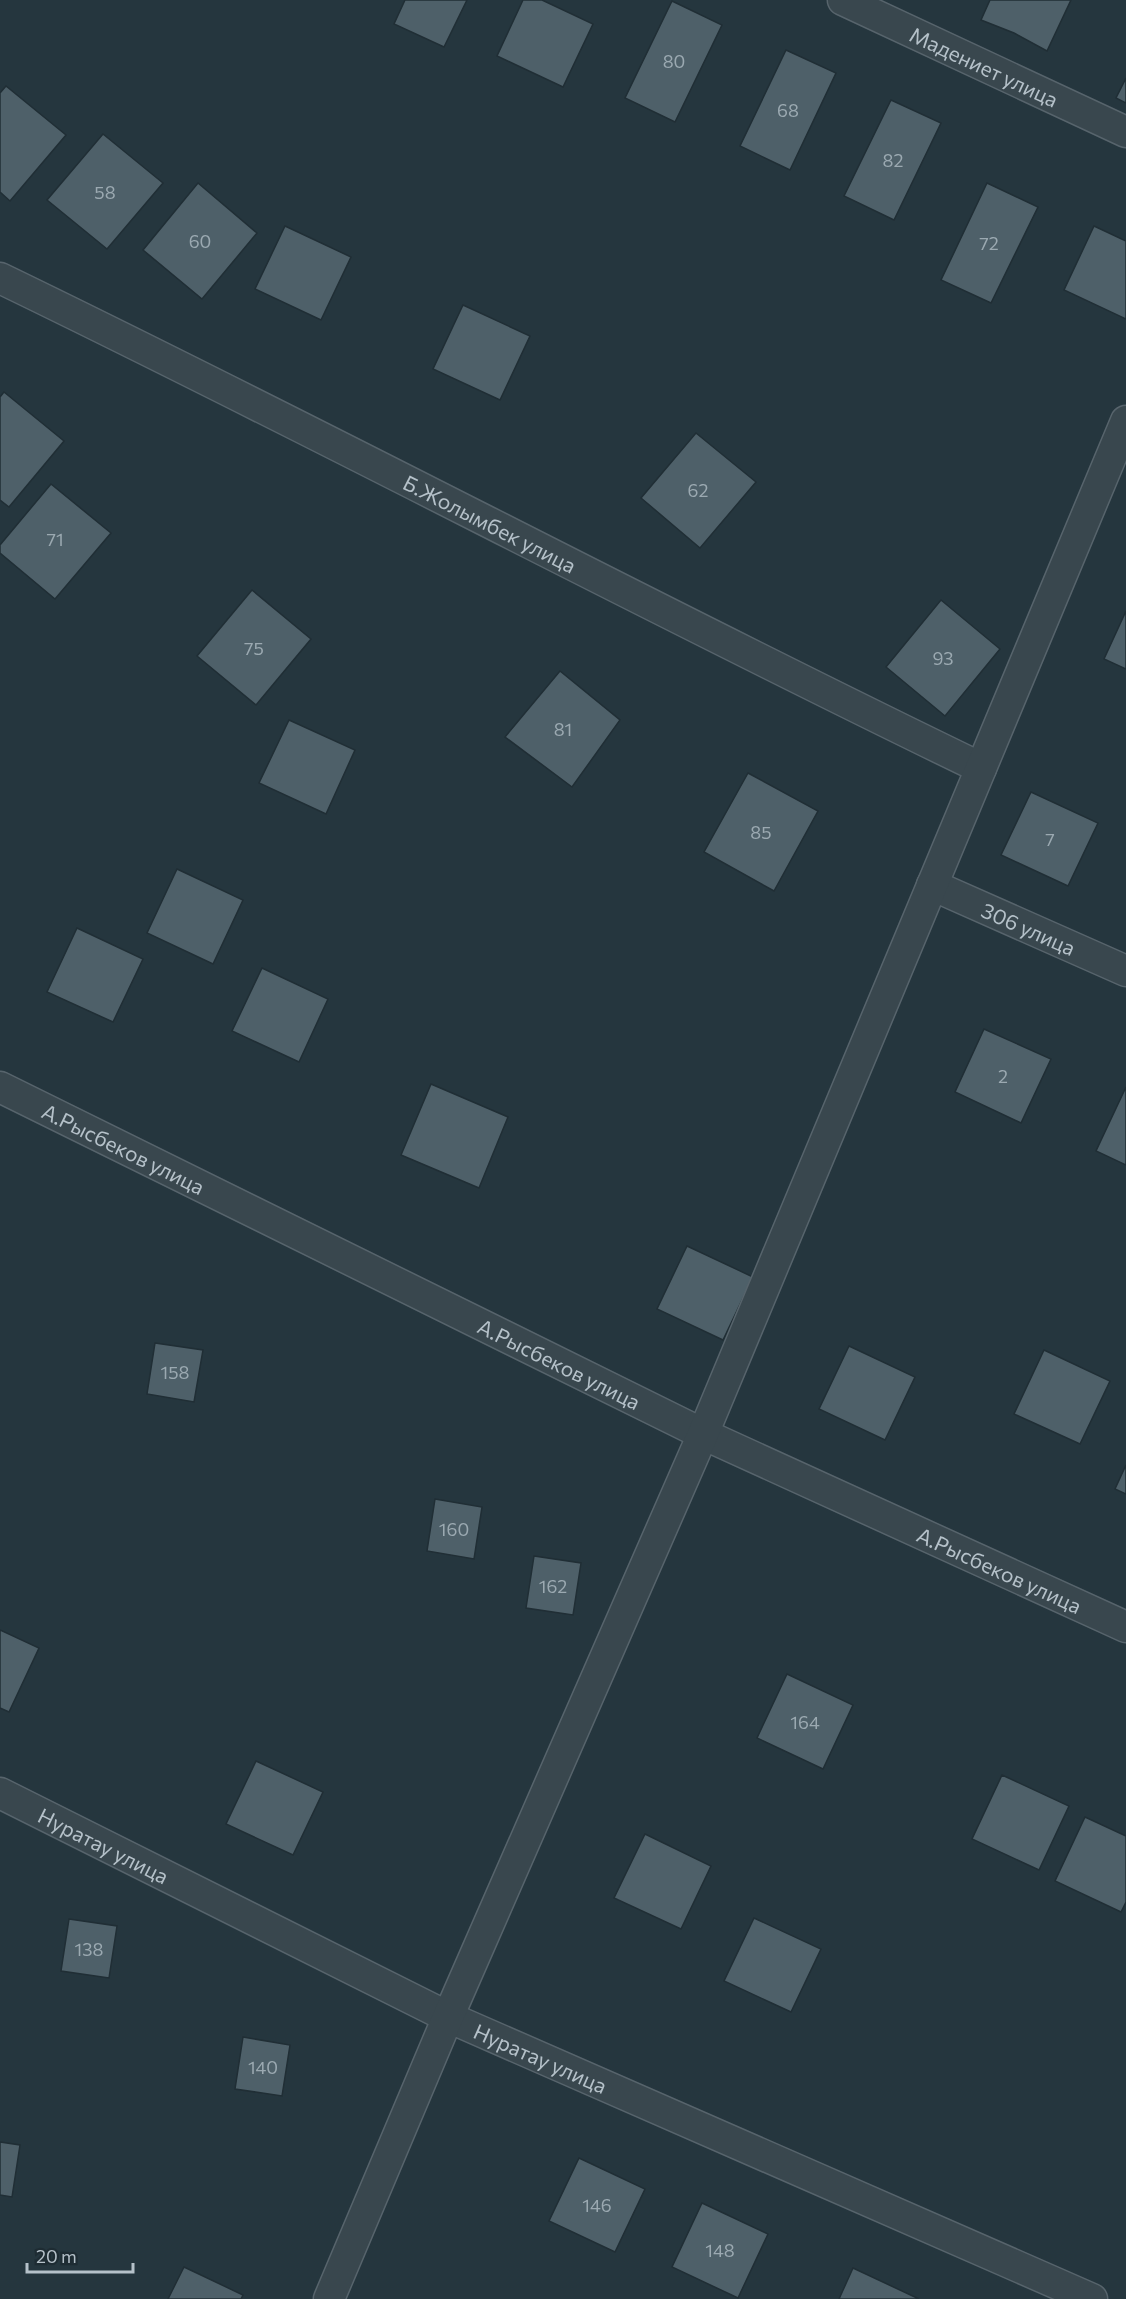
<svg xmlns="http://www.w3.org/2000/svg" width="1126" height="2299" font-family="Commissioner,sans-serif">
<rect width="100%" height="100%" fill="#25363e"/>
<!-- building -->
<g fill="#4e6069" stroke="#202e35" stroke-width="1.5">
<polygon points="405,0 467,0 444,47 394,24"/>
<polygon points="523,0 542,0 593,24 563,87 497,56"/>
<polygon points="990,0 1071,0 1047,51 1014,33 981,20"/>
<polygon points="672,1 722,25 675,122 625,98"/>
<polygon points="786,50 836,73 790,170 740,146"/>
<polygon points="1126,78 1126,103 1116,98"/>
<polygon points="6,86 66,135 10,201 0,192 0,93"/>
<polygon points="891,100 941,123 894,220 844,196"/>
<polygon points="103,134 163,183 107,249 47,200"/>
<polygon points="198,183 257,233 202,299 143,250"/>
<polygon points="987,183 1038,207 991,303 941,280"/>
<polygon points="285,226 351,257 321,320 255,289"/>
<polygon points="1094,226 1126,241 1126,319 1064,290"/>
<polygon points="463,305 530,336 500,400 433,369"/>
<polygon points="4,392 64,441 9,507 0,500 0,397"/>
<polygon points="696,433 756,482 700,548 641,498"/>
<polygon points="51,484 111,533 55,599 0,553 0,545"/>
<polygon points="252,590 311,639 256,705 197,656"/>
<polygon points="941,600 1000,649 945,716 886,667"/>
<polygon points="1126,611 1126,669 1104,659"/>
<polygon points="560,671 620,720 572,787 505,737"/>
<polygon points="289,720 355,750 326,814 259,783"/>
<polygon points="748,773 818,811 774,891 704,852"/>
<polygon points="1031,792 1098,823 1068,886 1001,855"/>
<polygon points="177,869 243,900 213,964 147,933"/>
<polygon points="77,928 143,959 113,1022 47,992"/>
<polygon points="262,968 328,999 299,1062 232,1031"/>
<polygon points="984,1029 1051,1059 1021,1123 955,1092"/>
<polygon points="431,1084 508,1117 479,1188 401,1155"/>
<polygon points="1126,1087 1126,1165 1096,1151"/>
<polygon points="687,1246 753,1277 723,1340 657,1309"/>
<polygon points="155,1343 203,1350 194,1402 147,1394"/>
<polygon points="849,1346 915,1377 885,1440 819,1409"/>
<polygon points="1044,1350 1110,1381 1080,1444 1014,1414"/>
<polygon points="1126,1465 1126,1494 1115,1489"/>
<polygon points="435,1499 482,1507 474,1559 427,1551"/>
<polygon points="534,1556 581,1563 573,1615 526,1608"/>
<polygon points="0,1630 39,1648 9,1712 0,1708"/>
<polygon points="787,1674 853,1705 823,1769 757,1738"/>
<polygon points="256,1761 323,1792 293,1855 226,1824"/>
<polygon points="1002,1775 1069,1806 1039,1870 972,1839"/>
<polygon points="1085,1817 1126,1836 1126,1902 1121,1912 1055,1881"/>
<polygon points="645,1834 711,1866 681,1929 614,1898"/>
<polygon points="754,1918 821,1949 791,2012 724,1981"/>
<polygon points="69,1919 117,1926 109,1978 61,1971"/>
<polygon points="243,2037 290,2045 282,2096 235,2089"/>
<polygon points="0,2142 20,2145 12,2197 0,2195"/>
<polygon points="579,2158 645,2189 615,2252 549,2221"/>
<polygon points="702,2203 768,2234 738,2298 672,2267"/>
<polygon points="184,2267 243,2295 241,2299 168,2299"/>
<polygon points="853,2268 919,2299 839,2299"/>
</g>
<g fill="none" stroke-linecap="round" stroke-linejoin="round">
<defs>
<g id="street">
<path id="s1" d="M 843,0 L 1126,132"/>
<path id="s2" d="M 0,278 C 329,437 651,609 981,768"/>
<path id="s3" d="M 932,885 L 1126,971"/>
<path id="s4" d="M 0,1087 L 703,1434 L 1126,1627"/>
<path id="s5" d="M 0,1793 L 448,2017 L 1092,2299"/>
<polyline points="329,2299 448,2017 703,1434 1126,421"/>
</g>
</defs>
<!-- street casing -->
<use href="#street" stroke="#57646c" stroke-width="33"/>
<!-- street -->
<use href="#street" stroke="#39474e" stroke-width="30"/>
</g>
<g text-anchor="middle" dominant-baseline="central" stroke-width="4.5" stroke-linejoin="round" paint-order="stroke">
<!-- number labels -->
<g font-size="18" fill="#9ba9b1">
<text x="674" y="61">80</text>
<text x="788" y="110">68</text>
<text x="893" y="160">82</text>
<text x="105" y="192">58</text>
<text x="200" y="241">60</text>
<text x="989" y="243">72</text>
<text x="698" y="490">62</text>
<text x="55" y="539">71</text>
<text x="254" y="648">75</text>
<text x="943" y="658">93</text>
<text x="563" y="729">81</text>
<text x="761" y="832">85</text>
<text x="1050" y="839">7</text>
<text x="1003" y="1076">2</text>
<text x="175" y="1372">158</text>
<text x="454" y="1529">160</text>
<text x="553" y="1586">162</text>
<text x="805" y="1722">164</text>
<text x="89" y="1949">138</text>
<text x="263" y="2067">140</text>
<text x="597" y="2205">146</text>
<text x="720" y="2250">148</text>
</g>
<!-- street labels -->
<g font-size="21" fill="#b5c1c9" stroke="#1e2c33">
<text stroke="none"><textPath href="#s1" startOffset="156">Мадениет улица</textPath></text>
<text stroke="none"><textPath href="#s2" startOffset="548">Б.Жолымбек улица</textPath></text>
<text stroke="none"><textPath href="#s3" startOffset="106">306 улица</textPath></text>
<text stroke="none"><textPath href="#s4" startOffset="138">А.Рысбеков улица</textPath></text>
<text stroke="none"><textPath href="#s4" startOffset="624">А.Рысбеков улица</textPath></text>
<text stroke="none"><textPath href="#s4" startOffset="1110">А.Рысбеков улица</textPath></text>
<text stroke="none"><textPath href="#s5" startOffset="116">Нуратау улица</textPath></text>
<text stroke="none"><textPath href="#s5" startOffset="602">Нуратау улица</textPath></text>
</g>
</g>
<!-- scale -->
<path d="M27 2263v9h106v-9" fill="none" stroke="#b5c1c9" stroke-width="3"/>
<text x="36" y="2263" font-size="18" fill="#b5c1c9" stroke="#1e2c33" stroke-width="4.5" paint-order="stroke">20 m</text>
</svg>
